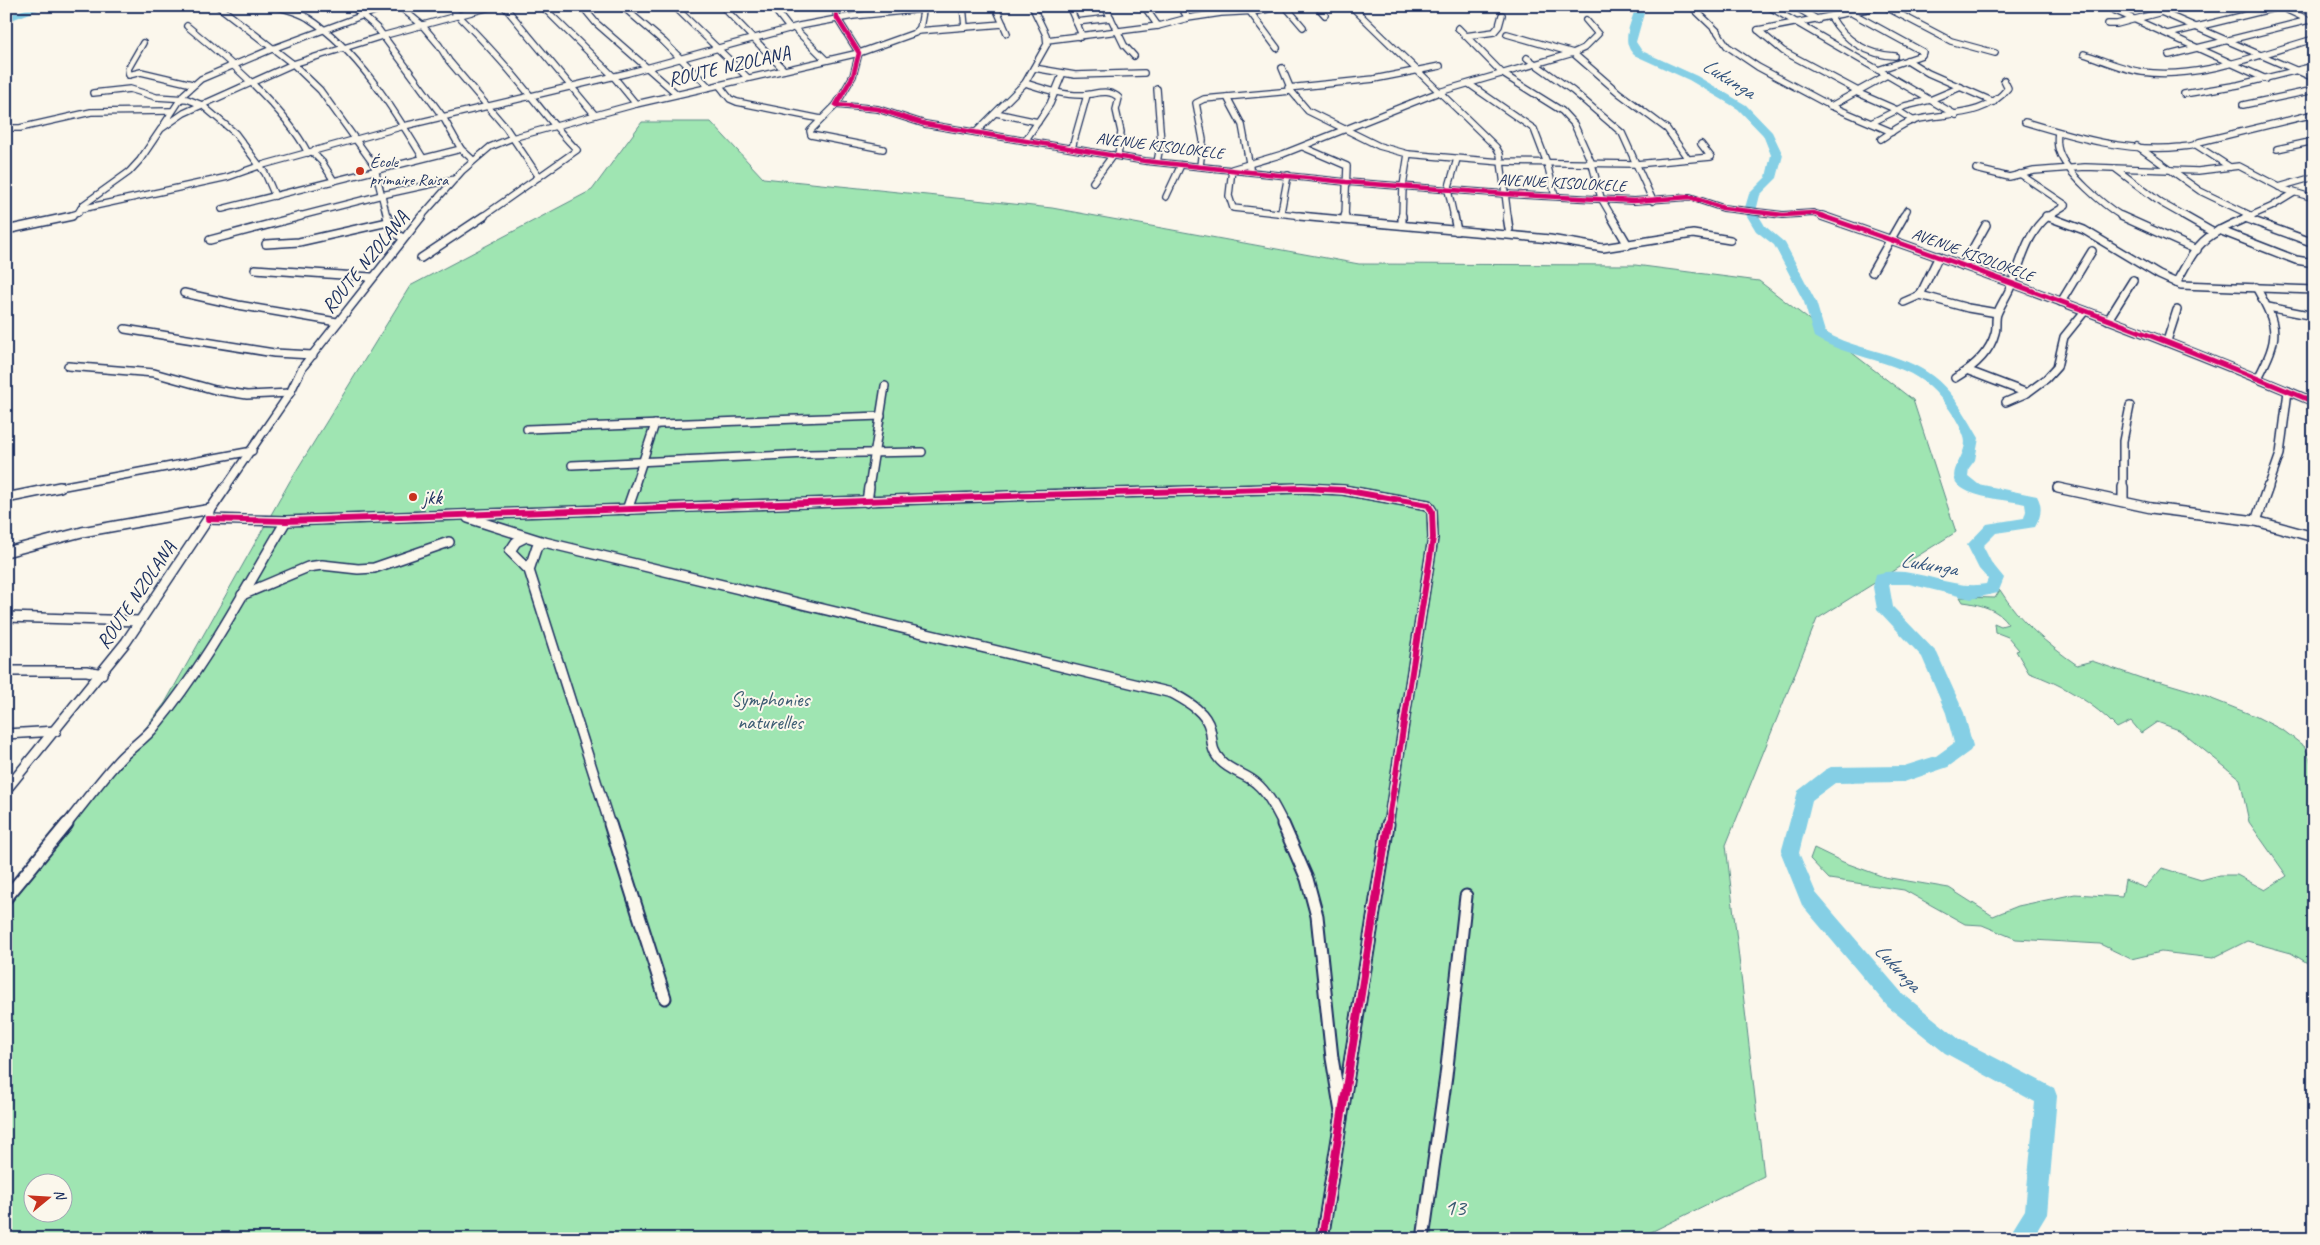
<svg xmlns="http://www.w3.org/2000/svg" width="2320" height="1245" font-family="Caveat,sans-serif">
<rect width="100%" height="100%" fill="#fbf7ec"/>
<filter id="ink" filterUnits="userSpaceOnUse"><feTurbulence type="fractalNoise" baseFrequency=".02" numOctaves="2"/><feDisplacementMap in="SourceGraphic" scale="10" xChannelSelector="R" yChannelSelector="G"/><feConvolveMatrix kernelMatrix="1 2 1 2 8 2 1 2 1" color-interpolation-filters="sRGB"/></filter>
<g filter="url(#ink)">
<!-- green -->
<g fill="#9fe5b2" stroke="#5d8a88" fill-rule="evenodd">
<path d="M 642,122 L 711,122 L 763,178 L 1052,208 L 1359,264 L 1635,265 L 1759,281 L 1913,400 L 1956,532 L 1817,619 L 1726,845 L 1764,1176 L 1637,1239 L 6,1239 L 6,907 L 165,703 L 290,481 L 410,286 L 592,190 ZM 32,1182 L 62,1182 L 62,1212 L 32,1212 Z"/>
<path d="M 2000,590 C 2019,621 2047,644 2077,665 L 2092,661 L 2144,679 L 2162,682 L 2189,690 L 2255,716 L 2284,731 L 2305,747 L 2314,770 L 2314,967 L 2291,953 L 2247,941 L 2213,958 L 2161,952 L 2131,959 L 2100,944 L 2016,939 L 1982,925 L 1965,924 L 1904,890 L 1829,879 L 1810,859 L 1814,848 L 1843,862 L 1884,877 L 1949,888 L 1993,916 L 2018,906 L 2075,894 L 2122,897 L 2125,880 L 2145,888 L 2162,868 L 2201,880 L 2220,875 L 2237,875 L 2265,890 L 2287,876 L 2249,822 L 2240,779 L 2179,730 L 2157,722 L 2141,733 L 2131,721 L 2117,728 C 2094,703 2062,684 2029,673 L 2016,651 L 2019,650 L 2008,637 L 1995,632 L 1994,623 L 2001,626 L 2008,624 C 1999,609 1979,604 1963,602 L 1960,597 L 1995,598 Z"/>
</g>
<g fill="none" stroke-linecap="round" stroke-linejoin="round">
<!-- river -->
<g fill="#85cfe5" fill-rule="evenodd">
<polygon points="34,6 49,6 6,22 6,16"/>
<path d="M 1636,6 L 1646,6 L 1636,42 L 1642,51 L 1697,76 L 1746,105 L 1772,132 L 1783,155 L 1777,178 L 1760,195 L 1756,211 L 1765,226 L 1785,243 L 1816,302 L 1825,332 C 1848,346 1875,349 1900,359 C 1943,374 1958,401 1979,438 L 1975,460 L 1969,468 L 1968,476 L 1978,484 L 2032,495 L 2037,496 C 2043,507 2041,517 2035,527 L 1996,533 L 1983,546 L 1991,562 L 2004,578 L 1998,593 L 1971,599 L 1909,584 L 1889,584 L 1893,607 L 1937,653 L 1964,713 L 1973,746 L 1970,751 L 1948,767 L 1904,782 L 1835,783 L 1812,800 L 1799,853 L 1816,893 L 1902,993 L 1959,1039 L 2054,1088 L 2057,1096 L 2047,1214 L 2032,1239 L 2007,1239 L 2025,1210 L 2035,1102 L 1945,1053 L 1888,1007 L 1802,905 L 1781,853 L 1798,791 L 1825,770 L 1831,767 L 1904,766 L 1936,756 L 1954,743 L 1946,713 L 1922,657 L 1877,609 L 1873,587 L 1876,574 C 1913,563 1949,591 1986,584 L 1988,579 L 1979,569 L 1967,545 L 1987,524 L 2024,518 L 2026,511 L 2025,504 C 2008,500 1985,499 1969,492 C 1935,477 1971,457 1964,437 C 1959,420 1942,398 1930,387 C 1899,359 1849,359 1814,337 L 1804,302 L 1774,245 L 1756,231 L 1744,211 L 1749,194 L 1766,177 L 1771,155 L 1763,135 L 1738,109 L 1689,80 L 1634,55 C 1620,41 1631,24 1636,6 Z"/>
</g>
<defs>
<g id="minor-far3">
<polyline points="218,6 293,64 320,90 374,165 387,217"/>
<path d="M 276,6 C 287,10 299,12 308,18 C 357,49 394,110 423,158"/>
<polyline points="352,6 378,29 443,117 461,149 473,160"/>
<polyline points="399,6 422,25 439,45 449,61 506,128 539,177"/>
<path d="M 449,6 C 472,29 494,52 515,77 C 536,102 554,127 577,150 L 482,217"/>
<polyline points="504,6 595,115"/>
<polyline points="542,6 613,76 636,104"/>
<polyline points="582,6 596,23 677,94"/>
<polyline points="622,6 664,42 709,87"/>
<polyline points="674,6 748,78"/>
<polyline points="722,6 784,70"/>
<polyline points="772,6 790,29"/>
<polyline points="835,6 837,18 859,53 853,76 836,105 878,109 925,124 1145,161 1346,182 1506,194 1634,201 1690,197 1723,208 1783,215 1813,213 1826,217"/>
<polyline points="963,6 965,27"/>
<polyline points="995,6 1007,33"/>
<polyline points="1069,6 1081,33 1080,37"/>
<polyline points="1105,6 1124,45 1134,56"/>
<polyline points="1144,6 1158,26"/>
<polyline points="1180,6 1188,18"/>
<polyline points="1285,6 1303,27"/>
<polyline points="1317,6 1325,15"/>
<polyline points="1351,6 1496,147 1500,154 1508,217"/>
<polyline points="1691,6 1717,31 1727,46 1758,67 1831,106 1892,132"/>
<polyline points="1768,6 1956,115"/>
<polyline points="1794,6 1818,20"/>
<polyline points="1839,6 1923,52 1922,55 1878,70"/>
<polyline points="1884,6 1951,41 1995,53"/>
<polyline points="2105,6 2266,79"/>
<polyline points="2147,6 2314,78"/>
<polyline points="2279,6 2311,21"/>
<polyline points="1248,9 1277,48"/>
<path d="M 1831,17 C 1845,41 1868,55 1895,56"/>
<polyline points="1076,22 1111,18"/>
<polyline points="2108,24 2117,24 2184,6"/>
<path d="M 187,26 C 226,58 285,108 308,153"/>
<polyline points="794,28 826,60"/>
<polyline points="1458,28 1503,74 1562,111 1574,124 1592,164 1601,198 1612,217"/>
<polyline points="1758,30 1883,6"/>
<polyline points="1758,30 1783,51 1858,91"/>
<polyline points="918,31 1003,24"/>
<polyline points="1507,34 1573,53 1619,93 1667,129 1688,159"/>
<polyline points="2168,34 2283,6"/>
<polyline points="1465,36 1494,32 1499,26 1502,15"/>
<polyline points="1047,40 1158,26 1188,18 1221,13 1258,11 1284,6"/>
<polyline points="143,43 128,69 129,75 141,72 192,84"/>
<path d="M 2084,54 C 2103,60 2122,69 2142,72 C 2200,80 2260,54 2314,39"/>
<polyline points="2169,55 2309,20"/>
<polyline points="1527,58 1573,91 1622,133 1653,201"/>
<polyline points="1907,60 1928,73 1994,102"/>
<polyline points="1034,68 1075,75 1144,73"/>
<polyline points="1282,68 1292,92 1308,111 1379,146 1408,154 1501,162 1636,164 1711,157 1701,144"/>
<path d="M 1025,83 C 1044,89 1064,96 1084,95 C 1096,94 1109,88 1119,98 L 1116,110 L 1121,132 L 1118,156"/>
<polyline points="1469,84 1534,129 1547,163 1555,196"/>
<polyline points="719,85 730,99 737,102 821,119"/>
<polyline points="1288,88 1374,79 1440,66"/>
<polyline points="1157,89 1161,142 1157,162"/>
<polyline points="1856,92 1897,110 1914,121"/>
<polyline points="93,93 130,89 156,97 187,99 202,105 235,133 265,173 275,196"/>
<polyline points="2184,94 2238,85 2314,66"/>
<polyline points="1227,97 1242,125 1250,168"/>
<polyline points="836,105 810,131 811,135 883,149"/>
<polyline points="2243,105 2314,90"/>
<polyline points="1831,106 1887,75"/>
<polyline points="996,113 1038,122"/>
<polyline points="1873,122 1905,106 1930,100 1961,87"/>
<path d="M 2025,122 C 2075,137 2128,153 2181,147 C 2187,146 2194,147 2199,142 L 2314,114"/>
<polyline points="163,126 184,94 201,79 272,49 388,6"/>
<polyline points="6,128 20,128 91,112 171,111"/>
<polyline points="976,132 1025,83 1047,44 1046,35 1032,6"/>
<path d="M 2058,132 C 2057,139 2057,145 2059,151 C 2066,173 2103,205 2123,217"/>
<path d="M 1881,139 C 1892,132 1902,123 1915,120 C 1949,112 1984,118 2008,88 L 2004,80"/>
<polyline points="1025,141 1050,104 1062,75"/>
<polyline points="2196,145 2230,167"/>
<polyline points="2137,146 2200,191 2252,216"/>
<polyline points="1303,147 1347,166 1345,217"/>
<polyline points="1072,148 1087,95"/>
<polyline points="2277,149 2314,141"/>
<polyline points="312,152 322,162 334,181"/>
<polyline points="1200,166 1203,140 1196,103 1204,99 1291,91"/>
<polyline points="1976,169 2009,177 2034,171 2085,167 2198,171 2239,166 2283,189 2314,198"/>
<polyline points="2116,169 2161,203 2186,217"/>
<polyline points="2020,174 2066,205 2047,217"/>
<polyline points="1093,182 1113,155"/>
<polyline points="2279,187 2314,177"/>
<polyline points="1166,197 1181,165"/>
<polyline points="81,209 228,177 259,166 404,126 628,73 799,26 853,16 924,9"/>
<polyline points="222,209 461,149"/>
<polyline points="1281,212 1288,175"/>
<polyline points="2046,216 2050,217"/>
<polyline points="66,217 78,213 83,205 129,172 140,160 161,129 184,113 293,64 382,36 494,6"/>
<polyline points="296,217 382,195 455,179"/>
<polyline points="421,217 462,171 490,147 512,138 636,104 859,53 915,33 920,28 924,6"/>
<polyline points="1313,217 1233,208 1229,196 1232,169 1283,154 1439,92 1573,53 1584,48 1598,34 1586,20"/>
<polyline points="1402,217 1403,186 1408,154"/>
<polyline points="1454,217 1448,190 1457,159"/>
<polyline points="1903,217 1907,210"/>
<polyline points="2248,217 2271,207 2294,193"/>
</g>
<g id="minor-far2">
<polyline points="387,216 393,232 403,238"/>
<polyline points="1299,216 1550,239 1603,248 1693,234 1730,240"/>
<polyline points="1454,216 1457,231"/>
<polyline points="1507,216 1509,229"/>
<polyline points="1611,216 1628,245"/>
<path d="M 1822,216 C 1988,273 2153,334 2314,402"/>
<polyline points="2046,216 2084,230 2159,275 2181,285 2314,290"/>
<polyline points="2121,216 2197,250"/>
<polyline points="2184,216 2214,233"/>
<polyline points="2245,218 2314,243"/>
<polyline points="1345,219 1345,216"/>
<polyline points="1402,225 1402,216"/>
<polyline points="6,230 72,216"/>
<polyline points="2219,230 2296,260 2314,263"/>
<polyline points="210,240 301,216"/>
<polyline points="266,244 299,242 388,222"/>
<polyline points="421,258 484,216"/>
<polyline points="1963,266 1986,225"/>
<polyline points="255,269 371,277"/>
<polyline points="1872,272 1904,216"/>
<path d="M 2176,283 C 2183,271 2190,256 2199,246 C 2212,231 2233,224 2250,216"/>
<path d="M 2256,287 C 2279,328 2280,336 2258,378"/>
<polyline points="184,293 238,305 337,322"/>
<polyline points="1920,295 1968,308 1997,313"/>
<polyline points="1904,302 1920,295 1939,256"/>
<polyline points="2061,302 2092,251"/>
<polyline points="2268,307 2314,316"/>
<polyline points="2108,320 2133,280"/>
<polyline points="125,329 274,353 313,355"/>
<polyline points="2167,341 2177,310"/>
<polyline points="68,366 154,373 215,390 247,395 290,393"/>
<polyline points="1969,371 2027,393"/>
<path d="M 1955,378 C 1972,368 1990,353 1995,333 C 1997,327 1995,320 1997,314 C 2001,304 2007,296 2011,286 C 2022,261 2026,234 2048,216"/>
<polyline points="2006,402 2027,393 2046,379 2057,367 2064,337 2085,311"/>
<polyline points="527,429 881,416"/>
<polyline points="572,465 807,454 922,452"/>
<polyline points="54,488 252,451"/>
<polyline points="225,488 290,393 302,368 422,216"/>
<polyline points="634,488 655,424"/>
<polyline points="869,488 885,386"/>
<polyline points="2123,488 2123,441 2130,406"/>
<polyline points="2268,488 2280,454 2288,391"/>
</g>
<g id="minor-far1">
<polyline points="2123,487 2123,501"/>
<polyline points="2058,488 2151,508 2256,521 2314,537"/>
<polyline points="6,498 60,487"/>
<polyline points="867,502 869,487"/>
<polyline points="627,510 635,487"/>
<path d="M 468,518 L 544,542 L 1172,693 C 1186,701 1206,711 1210,729 C 1213,741 1210,750 1221,761 C 1230,771 1246,774 1256,783 C 1269,794 1276,810 1284,825"/>
<polyline points="208,519 286,521 1035,495 1302,488 1343,490 1428,505 1432,511 1433,538 1388,825"/>
<polyline points="2256,521 2268,487"/>
<polyline points="526,537 516,542 510,551 529,570 610,825"/>
<polyline points="6,552 82,532 211,509"/>
<polyline points="529,570 537,546 544,542"/>
<polyline points="242,595 308,567 322,565 358,569 374,568 449,542"/>
<polyline points="6,617 139,621"/>
<polyline points="6,671 87,671 102,674"/>
<polyline points="6,734 56,731"/>
<polyline points="6,790 126,642 208,519 211,509 226,487"/>
<path d="M 66,825 C 84,803 100,781 119,760 C 130,748 145,739 155,726 C 207,663 244,591 286,521"/>
</g>
<g id="minor">
<polyline points="610,824 665,998"/>
<polyline points="1283,824 1307,879 1317,916 1332,1058 1341,1112"/>
<polyline points="6,898 67,824"/>
<polyline points="1322,1239 1388,824"/>
<polyline points="1423,1239 1446,1076 1466,896"/>
</g>
</defs>
<!-- minor-far3 casing -->
<use href="#minor-far3" stroke="#1b2f5e" stroke-width="8"/>
<!-- minor-far2 casing -->
<use href="#minor-far2" stroke="#1b2f5e" stroke-width="10"/>
<!-- minor-far1 casing -->
<use href="#minor-far1" stroke="#1b2f5e" stroke-width="12"/>
<!-- minor casing -->
<use href="#minor" stroke="#1b2f5e" stroke-width="15"/>
<!-- minor-far3 -->
<use href="#minor-far3" stroke="#fbf7ec" stroke-width="5.5"/>
<!-- minor-far2 -->
<use href="#minor-far2" stroke="#fbf7ec" stroke-width="7"/>
<!-- minor-far1 -->
<use href="#minor-far1" stroke="#fbf7ec" stroke-width="9"/>
<!-- minor -->
<use href="#minor" stroke="#fbf7ec" stroke-width="11"/>
<defs>
<polyline id="cycleway-far3" points="835,6 837,18 859,53 853,76 836,105 878,109 925,124 1145,161 1346,182 1506,194 1634,201 1690,197 1723,208 1783,215 1813,213 1826,217"/>
<path id="cycleway-far2" d="M 1822,216 C 1988,273 2153,334 2314,402"/>
<polyline id="cycleway-far1" points="208,519 286,521 1035,495 1302,488 1343,490 1428,505 1432,511 1433,538 1388,825"/>
<polyline id="cycleway" points="1322,1239 1388,824"/>
</defs>
<!-- cycleway-far3 casing -->
<use href="#cycleway-far3" stroke="#fbf7ec" stroke-width="6"/>
<!-- cycleway-far2 casing -->
<use href="#cycleway-far2" stroke="#fbf7ec" stroke-width="8"/>
<!-- cycleway-far1 casing -->
<use href="#cycleway-far1" stroke="#fbf7ec" stroke-width="9"/>
<!-- cycleway casing -->
<use href="#cycleway" stroke="#fbf7ec" stroke-width="11"/>
<!-- cycleway-far3 -->
<use href="#cycleway-far3" stroke="#d6006c" stroke-width="4.5"/>
<!-- cycleway-far2 -->
<use href="#cycleway-far2" stroke="#d6006c" stroke-width="5"/>
<!-- cycleway-far1 -->
<use href="#cycleway-far1" stroke="#d6006c" stroke-width="6"/>
<!-- cycleway -->
<use href="#cycleway" stroke="#d6006c" stroke-width="8"/>
</g>
</g>
<!-- markers -->
<g fill="#c8321e" stroke="#fbf7ec" stroke-width="2">
<circle cx="360" cy="171" r="5"/>
<circle cx="413" cy="497" r="5"/>
</g>
<g text-anchor="middle" dominant-baseline="central" stroke-width="4" stroke-linejoin="round" paint-order="stroke">
<!-- far-street labels -->
<g font-size="16" fill="#1b2f5e" stroke="#fbf7ec">
<text transform="translate(1160 146) rotate(7)">AVENUE KISOLOKELE</text>
<text transform="translate(1562 183) rotate(3)">AVENUE KISOLOKELE</text>
<text transform="translate(1973 255) rotate(20)">AVENUE KISOLOKELE</text>
</g>
<!-- far-poi labels -->
<g font-size="16" fill="#1b2f5e" stroke="#fbf7ec" text-anchor="start">
<text x="370" y="162">École<tspan x="370" dy="18">primaire Raisa</tspan></text>
</g>
<!-- street labels -->
<g font-size="20" fill="#1b2f5e" stroke="#fbf7ec">
<text transform="translate(729 66) rotate(-13)">ROUTE NZOLANA</text>
<text transform="translate(365 262) rotate(-51)">ROUTE NZOLANA</text>
<text transform="translate(136 595) rotate(-56)">ROUTE NZOLANA</text>
</g>
<!-- poi labels -->
<g font-size="20" fill="#1b2f5e" stroke="#fbf7ec" text-anchor="start">
<text x="423" y="497">jkk</text>
</g>
<!-- park labels -->
<g font-size="20" fill="#3c5c73" stroke="#fbf7ec">
<text x="770" y="699">Symphonies<tspan x="770" dy="23">naturelles</tspan></text>
</g>
<!-- water labels -->
<g font-size="21" font-style="italic" fill="#365780" stroke="#fbf7ec">
<text transform="translate(1729 78) rotate(32)">Lukunga</text>
<text transform="translate(1929 564) rotate(10)">Lukunga</text>
<text transform="translate(1898 967) rotate(47)">Lukunga</text>
</g>
<!-- near-park labels -->
<g font-size="24" fill="#3c5c73" stroke="#fbf7ec">
<text x="1455" y="1207">13</text>
</g>
</g>
<!-- margin -->
<rect width="2320" height="1245" fill="none" stroke="#fbf7ec" stroke-width="25"/>
<rect x="12" y="12" width="2295" height="1220" fill="none" stroke="#1b2f5e" stroke-width="2" filter="url(#ink)"/>
<!-- north arrow -->
<g transform="translate(48 1198) rotate(72)"><circle r="24" fill="#fbf7ec" stroke="#a1a7b3"/>
<path d="M0-4L9 19L0 12L-9 19Z" fill="#c8321e"/>
<text y="-8" font-size="14" font-weight="bold" text-anchor="middle" fill="#1b2f5e">N</text>
</g>
</svg>
